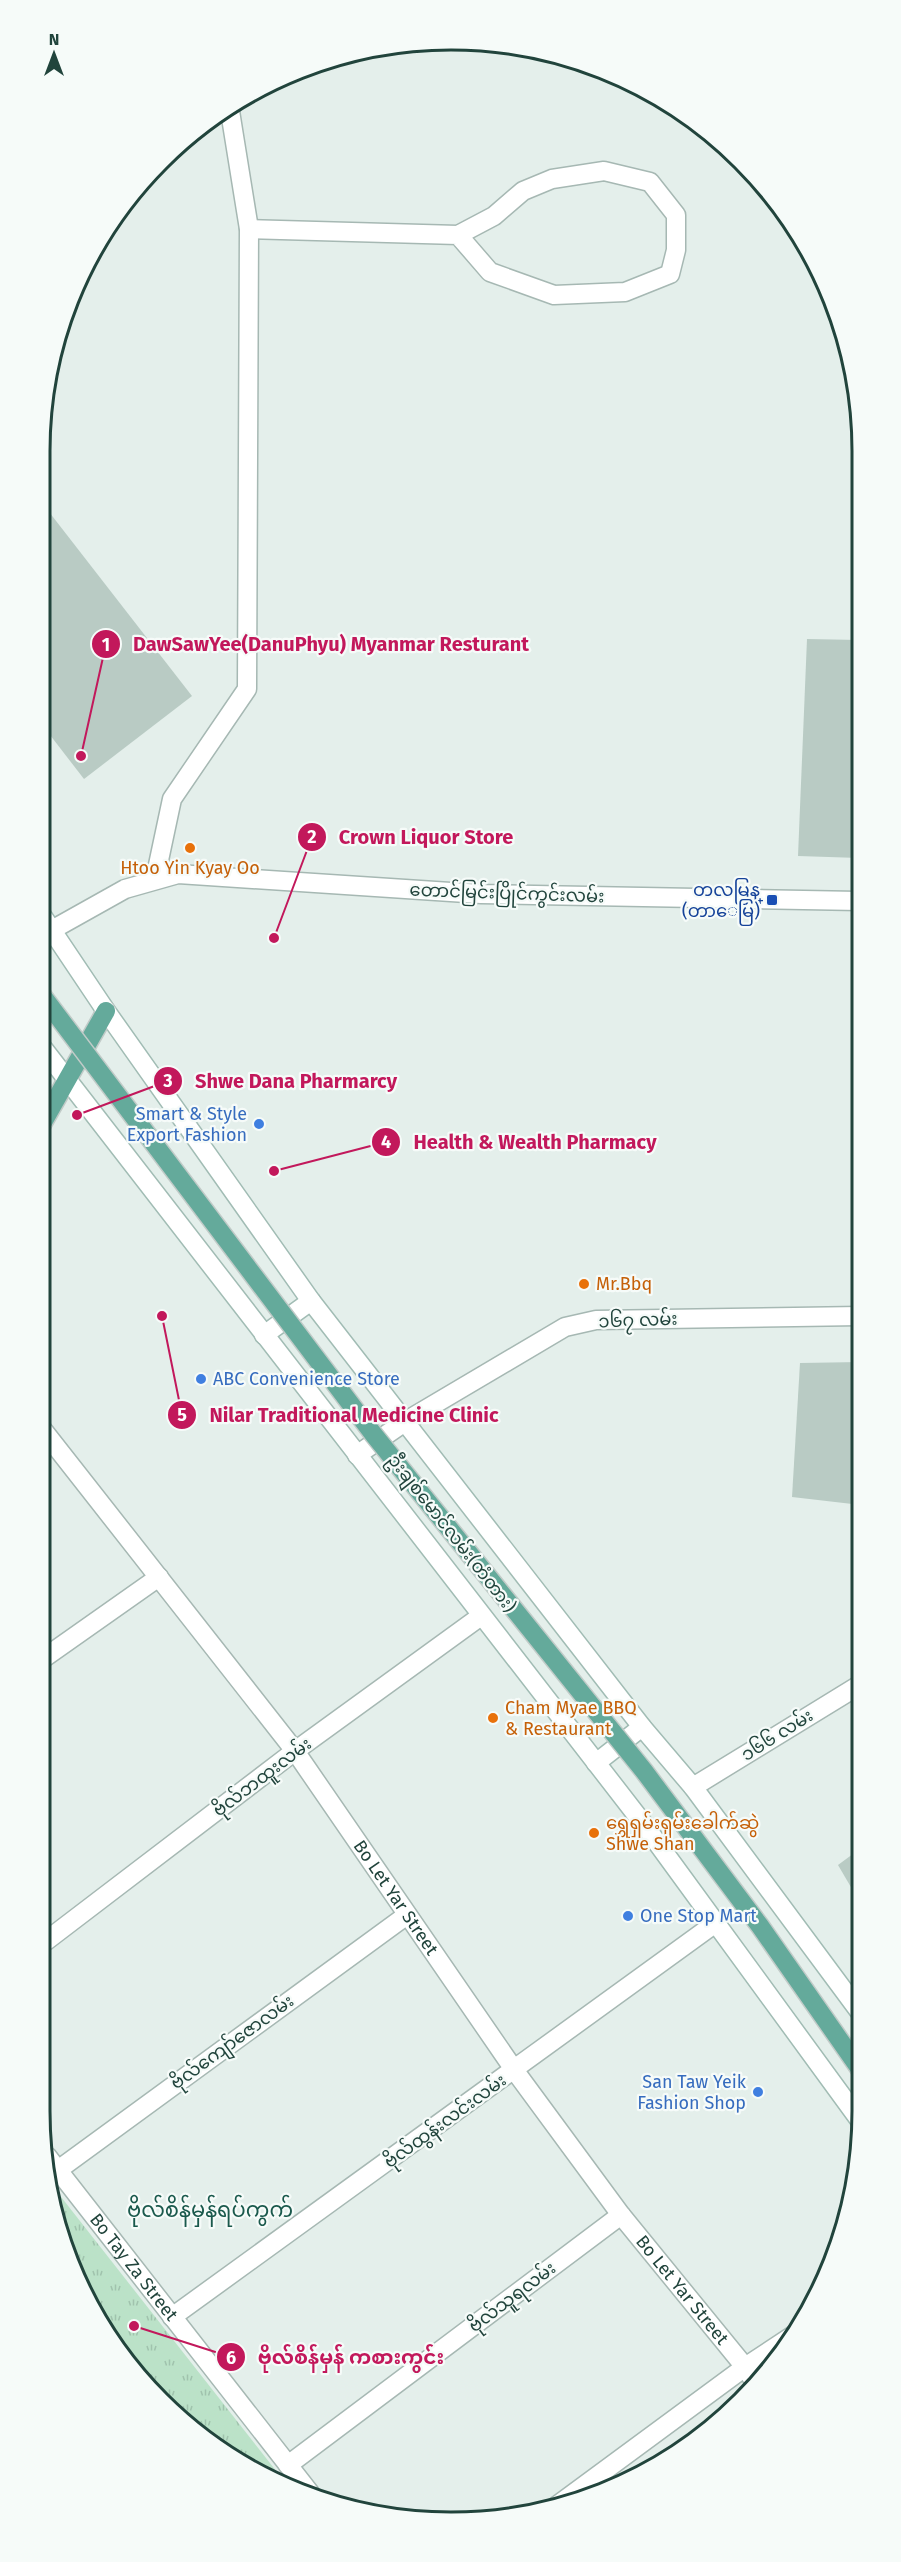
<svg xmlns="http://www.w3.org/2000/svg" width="901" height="2562" font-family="'Fira Sans','Noto Sans Myanmar',sans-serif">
<defs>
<pattern id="park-tufts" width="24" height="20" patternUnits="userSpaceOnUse" patternTransform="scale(1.5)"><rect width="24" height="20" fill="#bbe2c8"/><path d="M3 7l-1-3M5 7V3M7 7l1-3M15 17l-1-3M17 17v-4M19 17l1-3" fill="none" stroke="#a0c3ad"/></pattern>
</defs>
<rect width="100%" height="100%" fill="#e4efeb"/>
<!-- park -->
<polygon fill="url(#park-tufts)" points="47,2179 288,2486 268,2480 200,2438 141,2383 70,2269 47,2191"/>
<!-- building -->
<g fill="#b9cbc4">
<polygon points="39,499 192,696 84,779 40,722"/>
<polygon points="807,639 859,640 859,858 798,856"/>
<polygon points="860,1362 861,1505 792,1497 800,1363"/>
<polygon points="861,1848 862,1906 838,1865"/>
</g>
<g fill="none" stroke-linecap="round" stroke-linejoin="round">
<defs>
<g id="lane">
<polyline points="249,229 458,235 494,216 523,191 552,179 604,171 650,182 676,215 676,250 670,274 625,292 554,295 490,272 458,235"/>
<polyline points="155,879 172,799 247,689 249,229 229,105"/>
<polyline points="357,1455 406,1421"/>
<polyline points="44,1658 159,1577"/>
<polyline points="58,2170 407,1915"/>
<polyline points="288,2465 621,2215"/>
</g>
<g id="street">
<polyline points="41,936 125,889 178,874 481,894 859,901"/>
<polyline points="406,1421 565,1327 596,1320 860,1316"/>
<path id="s1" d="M 43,1430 L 295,1751 L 515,2071 L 621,2215 L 745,2367 L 756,2384"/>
<polyline points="693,1787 861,1684"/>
<polyline points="46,1941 295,1751 481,1616"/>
<path id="s2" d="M 47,2156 L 310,2493"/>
<polyline points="172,2317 717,1922"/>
<polyline points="551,2510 745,2367 795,2334"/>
</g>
<g id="secondary">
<polyline points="41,914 106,1011 311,1301 642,1727 693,1787 862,2015"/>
<polyline points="42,1047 642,1822 861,2122"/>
<polyline points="264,1335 311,1301"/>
<polyline points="596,1763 642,1727"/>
</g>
<polyline id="primary" points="42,1124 106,1011"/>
</defs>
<!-- lane casing -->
<use href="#lane" stroke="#a6b8b3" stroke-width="21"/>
<!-- street casing -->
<use href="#street" stroke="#a6b8b3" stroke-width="21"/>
<!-- secondary casing -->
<use href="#secondary" stroke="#a1bcb4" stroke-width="21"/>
<!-- primary casing -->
<use href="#primary" stroke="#c1cbc8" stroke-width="21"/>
<!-- lane -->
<use href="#lane" stroke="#fff" stroke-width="18"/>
<!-- street -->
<use href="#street" stroke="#fff" stroke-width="18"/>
<!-- secondary -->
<use href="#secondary" stroke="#fff" stroke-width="18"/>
<!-- primary -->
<use href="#primary" stroke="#64aa9b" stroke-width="18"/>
<defs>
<polyline id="primary-bridge" points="41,994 374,1435 644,1771 760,1926 862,2072"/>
</defs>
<!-- primary-bridge casing -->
<use href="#primary-bridge" stroke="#c1cbc8" stroke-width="21" stroke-linecap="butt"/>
<!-- primary-bridge -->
<use href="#primary-bridge" stroke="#64aa9b" stroke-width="18"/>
</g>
<!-- markers -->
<g fill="#e8710a" stroke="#f6fbf9" stroke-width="2">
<circle cx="190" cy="848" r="6"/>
<circle cx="584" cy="1284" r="6"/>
<circle cx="493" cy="1718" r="6"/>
<circle cx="594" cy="1833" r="6"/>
</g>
<rect fill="#1a4fb4" stroke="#f6fbf9" stroke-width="2" x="766" y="894" width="12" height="12" rx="3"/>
<g fill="#3f7fe0" stroke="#f6fbf9" stroke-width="2">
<circle cx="259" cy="1124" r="6"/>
<circle cx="201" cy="1379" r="6"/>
<circle cx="628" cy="1916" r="6"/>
<circle cx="758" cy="2092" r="6"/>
</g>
<g text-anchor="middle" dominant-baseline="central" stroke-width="4.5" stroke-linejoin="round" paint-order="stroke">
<!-- food labels -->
<g font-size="18" fill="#c56008" stroke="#f6fbf9" text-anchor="start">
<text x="190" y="868" text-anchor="middle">Htoo Yin Kyay Oo</text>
<text x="596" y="1284">Mr.Bbq</text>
<text x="505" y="1708">Cham Myae BBQ<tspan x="505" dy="21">&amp; Restaurant</tspan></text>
<text x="606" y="1823">ရွှေရှမ်းရှမ်းခေါက်ဆွဲ<tspan x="606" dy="21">Shwe Shan</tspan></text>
</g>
<!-- transit labels -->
<g font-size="18" fill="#164399" stroke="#f6fbf9" text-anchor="end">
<text x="760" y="890">တလမြန္<tspan x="760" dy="21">(တာေမြ)</tspan></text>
</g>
<!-- street labels -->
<g font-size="18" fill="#21443c" stroke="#f6fbf9">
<text transform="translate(507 893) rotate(2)">တောင်မြင်းပြိုင်ကွင်းလမ်း</text>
<text transform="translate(638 1320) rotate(-2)">၁၆၇ လမ်း</text>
<text transform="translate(452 1533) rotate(52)">ဦးချစ်မောင်လမ်း(တံတား)</text>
<text transform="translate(777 1735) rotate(-32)">၁၆၆ လမ်း</text>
<text transform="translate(262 1777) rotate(-37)">ဗိုလ်ဘထူးလမ်း</text>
<text stroke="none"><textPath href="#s1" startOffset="586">Bo Let Yar Street</textPath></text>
<text transform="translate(232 2042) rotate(-36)">ဗိုလ်ကျော်ဇောလမ်း</text>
<text transform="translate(445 2121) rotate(-36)">ဗိုလ်ထွန်းလင်းလမ်း</text>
<text stroke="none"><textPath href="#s2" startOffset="141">Bo Tay Za Street</textPath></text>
<text stroke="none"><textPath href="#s1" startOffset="1072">Bo Let Yar Street</textPath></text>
<text transform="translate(512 2297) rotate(-37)">ဗိုလ်သူရလမ်း</text>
</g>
<!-- shop labels -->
<g font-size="18" fill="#366cbe" stroke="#f6fbf9" text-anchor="end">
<text x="247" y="1114">Smart &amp; Style<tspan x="247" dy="21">Export Fashion</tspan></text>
<text x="213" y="1379" text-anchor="start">ABC Convenience Store</text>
<text x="640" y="1916" text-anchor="start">One Stop Mart</text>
<text x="746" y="2082">San Taw Yeik<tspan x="746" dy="21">Fashion Shop</tspan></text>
</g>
<!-- quarter labels -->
<g font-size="21" fill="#1a594c" stroke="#f6fbf9">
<text x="210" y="2210">ဗိုလ်စိန်မှန်ရပ်ကွက်</text>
</g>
</g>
<!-- crop -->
<path d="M0 0H901V2562H0ZM451 50H451A401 401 0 0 1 852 451V2111A401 401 0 0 1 451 2512H451A401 401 0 0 1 50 2111V451A401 401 0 0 1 451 50Z" fill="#f6fbf9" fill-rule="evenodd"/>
<path fill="none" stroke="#21443c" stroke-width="3" d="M451 50H451A401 401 0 0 1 852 451V2111A401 401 0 0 1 451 2512H451A401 401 0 0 1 50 2111V451A401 401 0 0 1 451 50Z"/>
<!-- callouts -->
<path fill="none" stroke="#c2185b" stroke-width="2" d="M81 756L106 644M274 938L312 837M77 1115L168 1081M274 1171L386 1142M162 1316L182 1415M134 2326L231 2357"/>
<g fill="#c2185b" stroke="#f6fbf9" stroke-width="2">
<circle cx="81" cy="756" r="6"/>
<circle cx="274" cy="938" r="6"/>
<circle cx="77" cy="1115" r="6"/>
<circle cx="274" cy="1171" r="6"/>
<circle cx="162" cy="1316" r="6"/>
<circle cx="134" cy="2326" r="6"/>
<circle cx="106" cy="644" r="15"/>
<circle cx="312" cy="837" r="15"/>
<circle cx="168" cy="1081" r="15"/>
<circle cx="386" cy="1142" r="15"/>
<circle cx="182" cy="1415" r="15"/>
<circle cx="231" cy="2357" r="15"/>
</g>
<g font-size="18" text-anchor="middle" font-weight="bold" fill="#fff">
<text x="106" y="651">1</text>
<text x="312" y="843">2</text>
<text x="168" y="1087">3</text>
<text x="386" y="1148">4</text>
<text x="182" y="1421">5</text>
<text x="231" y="2364">6</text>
</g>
<g font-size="20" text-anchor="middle" font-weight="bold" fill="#c2185b" stroke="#f6fbf9" stroke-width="4.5" stroke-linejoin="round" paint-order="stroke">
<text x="331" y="651">DawSawYee(DanuPhyu) Myanmar Resturant</text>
<text x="426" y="844">Crown Liquor Store</text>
<text x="296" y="1088">Shwe Dana Pharmarcy</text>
<text x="535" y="1149">Health &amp; Wealth Pharmacy</text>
<text x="354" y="1422">Nilar Traditional Medicine Clinic</text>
<text x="351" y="2364">ဗိုလ်စိန်မှန် ကစားကွင်း</text>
</g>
<!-- north arrow -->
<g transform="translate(54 54)" stroke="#f6fbf9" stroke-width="4.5" paint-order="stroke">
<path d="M0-4.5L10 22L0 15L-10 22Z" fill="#21443c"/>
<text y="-9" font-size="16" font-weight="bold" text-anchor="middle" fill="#21443c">N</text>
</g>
</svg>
